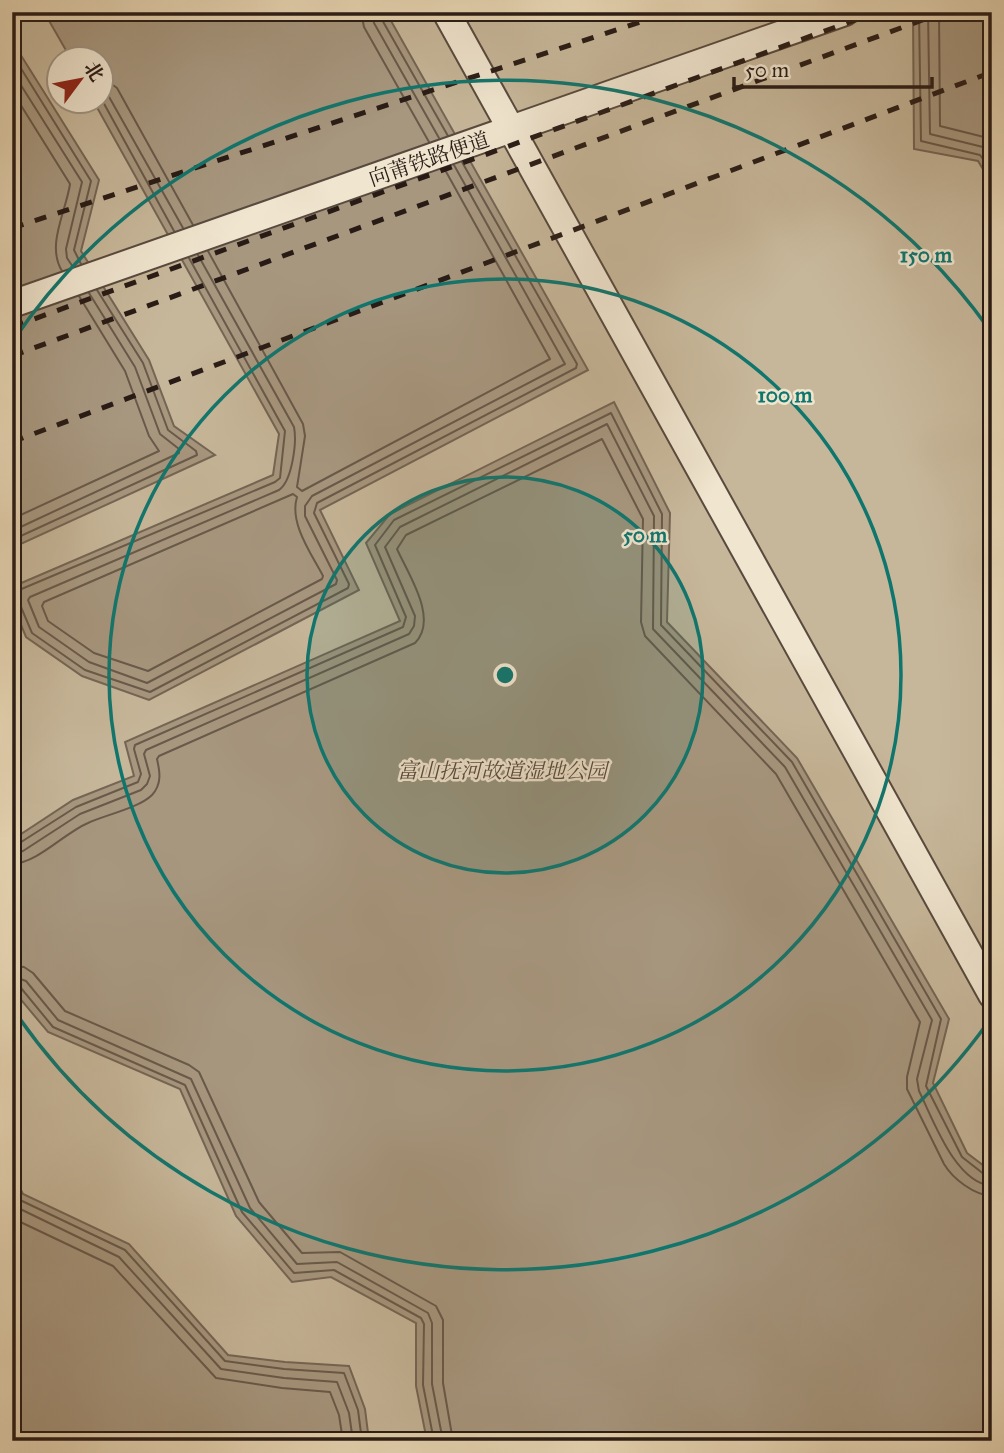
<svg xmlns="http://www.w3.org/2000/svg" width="1004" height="1453" font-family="'IM FELL Great Primer','Noto Serif SC',serif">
<rect width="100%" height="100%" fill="#e8d7b5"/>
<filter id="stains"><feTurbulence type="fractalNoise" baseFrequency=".00286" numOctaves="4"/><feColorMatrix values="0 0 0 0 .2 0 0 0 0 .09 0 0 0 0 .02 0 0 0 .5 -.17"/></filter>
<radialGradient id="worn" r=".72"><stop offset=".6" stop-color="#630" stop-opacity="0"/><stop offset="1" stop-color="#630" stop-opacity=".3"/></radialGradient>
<!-- green -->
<path fill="#c7b79a" stroke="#786958" stroke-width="2" fill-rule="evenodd" d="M 12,12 L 992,12 L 992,1441 L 12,1441 ZM 60,60 L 102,60 L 102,102 L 60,102 Z"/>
<!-- water -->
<g fill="#a7977f" stroke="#746555" stroke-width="2">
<polygon points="44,12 386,12 588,370 320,510 359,590 149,700 82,676 26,637 12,603 12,587 273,475 279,434 94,102 102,102 102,60 71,59"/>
<polygon points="913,12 992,12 992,184 978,161 914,149"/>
<polygon points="12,41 99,180 81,251 149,360 174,426 215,455 12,548"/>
<polygon points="614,402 670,513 667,622 797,758 949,1019 933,1083 967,1153 992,1172 992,1441 427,1441 416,1386 416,1323 331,1277 292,1282 236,1216 180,1089 48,1032 12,989 12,840 73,800 134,776 125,742 400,621 366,543 390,514"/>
<polygon points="12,1173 23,1194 129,1244 228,1355 285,1362 349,1366 365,1409 369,1441 12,1441"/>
</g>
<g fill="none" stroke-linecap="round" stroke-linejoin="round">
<!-- shore -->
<g stroke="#68594a" stroke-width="2">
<polyline points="361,12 364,27 429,142"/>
<polyline points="372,12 374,23 439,138"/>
<polyline points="380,12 381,18 448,136"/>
<polyline points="919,12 921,141 980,155 992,171"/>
<polyline points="928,12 930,134 983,147 992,154"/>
<polyline points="939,12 940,126 992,139"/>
<polyline points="12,54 91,181 74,250 81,264"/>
<polyline points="12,71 82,182 66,249 67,258 73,267"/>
<polyline points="102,77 117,88 193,225"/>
<polyline points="102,88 108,95 183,228"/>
<path d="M 12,91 L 70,184 C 66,212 46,245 62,271"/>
<polyline points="102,100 174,231"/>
<polyline points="208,251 303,424 305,436 297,487 302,491 550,359 444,168"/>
<path d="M 198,255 L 294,427 C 297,443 292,481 279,490 L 30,597 L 28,600 L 39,627 L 89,662 L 147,683 L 336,584 L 337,580 L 305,516 L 305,506 L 312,496 L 565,364 L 454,165"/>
<path d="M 293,494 L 297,497 C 289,523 311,553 323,576 L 322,579 L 148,671 L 94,653 L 48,621 L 42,606 L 44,602 Z"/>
<polyline points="12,519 159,451 149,436 125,371 79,296"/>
<polyline points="12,531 179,453 179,449 160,434 135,367 89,293"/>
<polyline points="12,540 197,455 196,451 168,430 143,363 97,290"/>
<polyline points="12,593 275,482 280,478 285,431 189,258"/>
<polyline points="12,603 21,607 32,633 85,670 150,692 348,588 349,584 314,513 317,503 576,368 577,364 462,162"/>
<polyline points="12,845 18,844 76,807 138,782 141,774 134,749 135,745 403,627 406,617 375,545 394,520 611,413 662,514 661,625 792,762 941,1019 926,1086 962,1157 985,1175 992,1177"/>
<path d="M 12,854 L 23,851 L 80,814 L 141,790 L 147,784 L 150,776 L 144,754 L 146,750 L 409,634 L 414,626 L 415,616 L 385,547 L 400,527 L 607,424 L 654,516 L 653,629 L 785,767 L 932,1020 L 917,1079 L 919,1091 C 933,1119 955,1183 992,1186"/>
<path d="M 12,864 C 38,863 64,833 88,823 C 105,815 139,808 152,795 C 162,784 160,772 157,759 L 159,756 L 415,643 C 439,619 408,574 397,549 L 406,535 L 602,439 L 643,519 L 641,622 L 645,636 L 776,774 L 920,1022 L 907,1077 L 907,1089 L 944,1164 C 953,1179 974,1195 992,1196"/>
<polyline points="12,966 24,967 33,973 65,1011 189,1065 199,1072 259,1202 302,1253 340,1252 436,1306 443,1320 443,1383 453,1441"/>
<polyline points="12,976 26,981 58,1020 191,1079 250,1208 297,1264 337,1262 428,1313 432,1323 432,1384 443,1441"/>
<polyline points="12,985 21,988 53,1027 185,1085 242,1212 294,1273 334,1270 421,1318 424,1324 423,1385 434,1441"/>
<polyline points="12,1188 20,1200 125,1250 225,1361 284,1369 344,1373 358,1410 362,1441"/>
<polyline points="12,1205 119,1257 221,1369 284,1378 337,1382 349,1413 353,1441"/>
<polyline points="12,1218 113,1266 216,1378 282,1388 330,1392 339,1415 343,1441"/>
</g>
<defs>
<g id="minor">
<polyline points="446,12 992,995"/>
<polyline points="12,304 845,12"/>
</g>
</defs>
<!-- minor casing -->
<use href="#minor" stroke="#584a3e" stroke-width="30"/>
<!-- minor -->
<use href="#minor" stroke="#f0e5cf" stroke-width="26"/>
<!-- rail -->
<g stroke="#281b16" stroke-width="5" stroke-dasharray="12 12" stroke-linecap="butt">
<polyline points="12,228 671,12"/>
<polyline points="12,327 877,12"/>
<polyline points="12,356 944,12"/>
<polyline points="12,442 992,72"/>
</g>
</g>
<!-- distance rings -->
<circle cx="505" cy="675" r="198" fill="#0f766e" fill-opacity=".12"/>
<g fill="none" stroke="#0f766e" stroke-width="3.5">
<circle cx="505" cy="675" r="198"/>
<circle cx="505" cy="675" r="396"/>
<path d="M989 1021A595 595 0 0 1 15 1012M15 338A595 595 0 0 1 989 329"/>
</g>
<g text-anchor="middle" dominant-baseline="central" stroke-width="5" stroke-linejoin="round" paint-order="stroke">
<!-- street labels -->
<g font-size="21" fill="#281b16" stroke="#f0e5cf">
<text transform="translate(429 159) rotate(-19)">向莆铁路便道</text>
</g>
<!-- park labels -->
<g font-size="21" font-style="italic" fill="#584a3e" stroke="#f0e5cf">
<text x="502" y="771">富山抚河故道湿地公园</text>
</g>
</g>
<circle cx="505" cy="675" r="10" fill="#0f766e" stroke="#f0e5cf" stroke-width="3.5"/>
<g font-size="21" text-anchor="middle" font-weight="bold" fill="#0f766e" stroke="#f0e5cf" stroke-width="5" stroke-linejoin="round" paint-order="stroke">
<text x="926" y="262">150 m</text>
<text x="785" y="402">100 m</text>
<text x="645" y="542">50 m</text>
</g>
<!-- margin -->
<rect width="1004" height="1453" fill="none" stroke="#e8d7b5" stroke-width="42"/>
<rect x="14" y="14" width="976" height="1425" fill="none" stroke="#281b16" stroke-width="3.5"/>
<rect x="21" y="21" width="962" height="1411" fill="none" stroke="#281b16" stroke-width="2"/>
<!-- north arrow -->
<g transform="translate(80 80) rotate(58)"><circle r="33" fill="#f0e5cf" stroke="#a09485" stroke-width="2"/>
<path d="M0-5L12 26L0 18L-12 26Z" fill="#8f2418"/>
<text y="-10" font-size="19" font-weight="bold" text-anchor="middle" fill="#281b16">北</text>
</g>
<!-- scale -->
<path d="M734 77v10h198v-10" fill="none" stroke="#281b16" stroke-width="3.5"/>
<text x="745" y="77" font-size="21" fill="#281b16" stroke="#f0e5cf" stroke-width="5" paint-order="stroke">50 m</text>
<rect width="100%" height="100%" filter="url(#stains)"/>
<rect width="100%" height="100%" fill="url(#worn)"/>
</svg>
